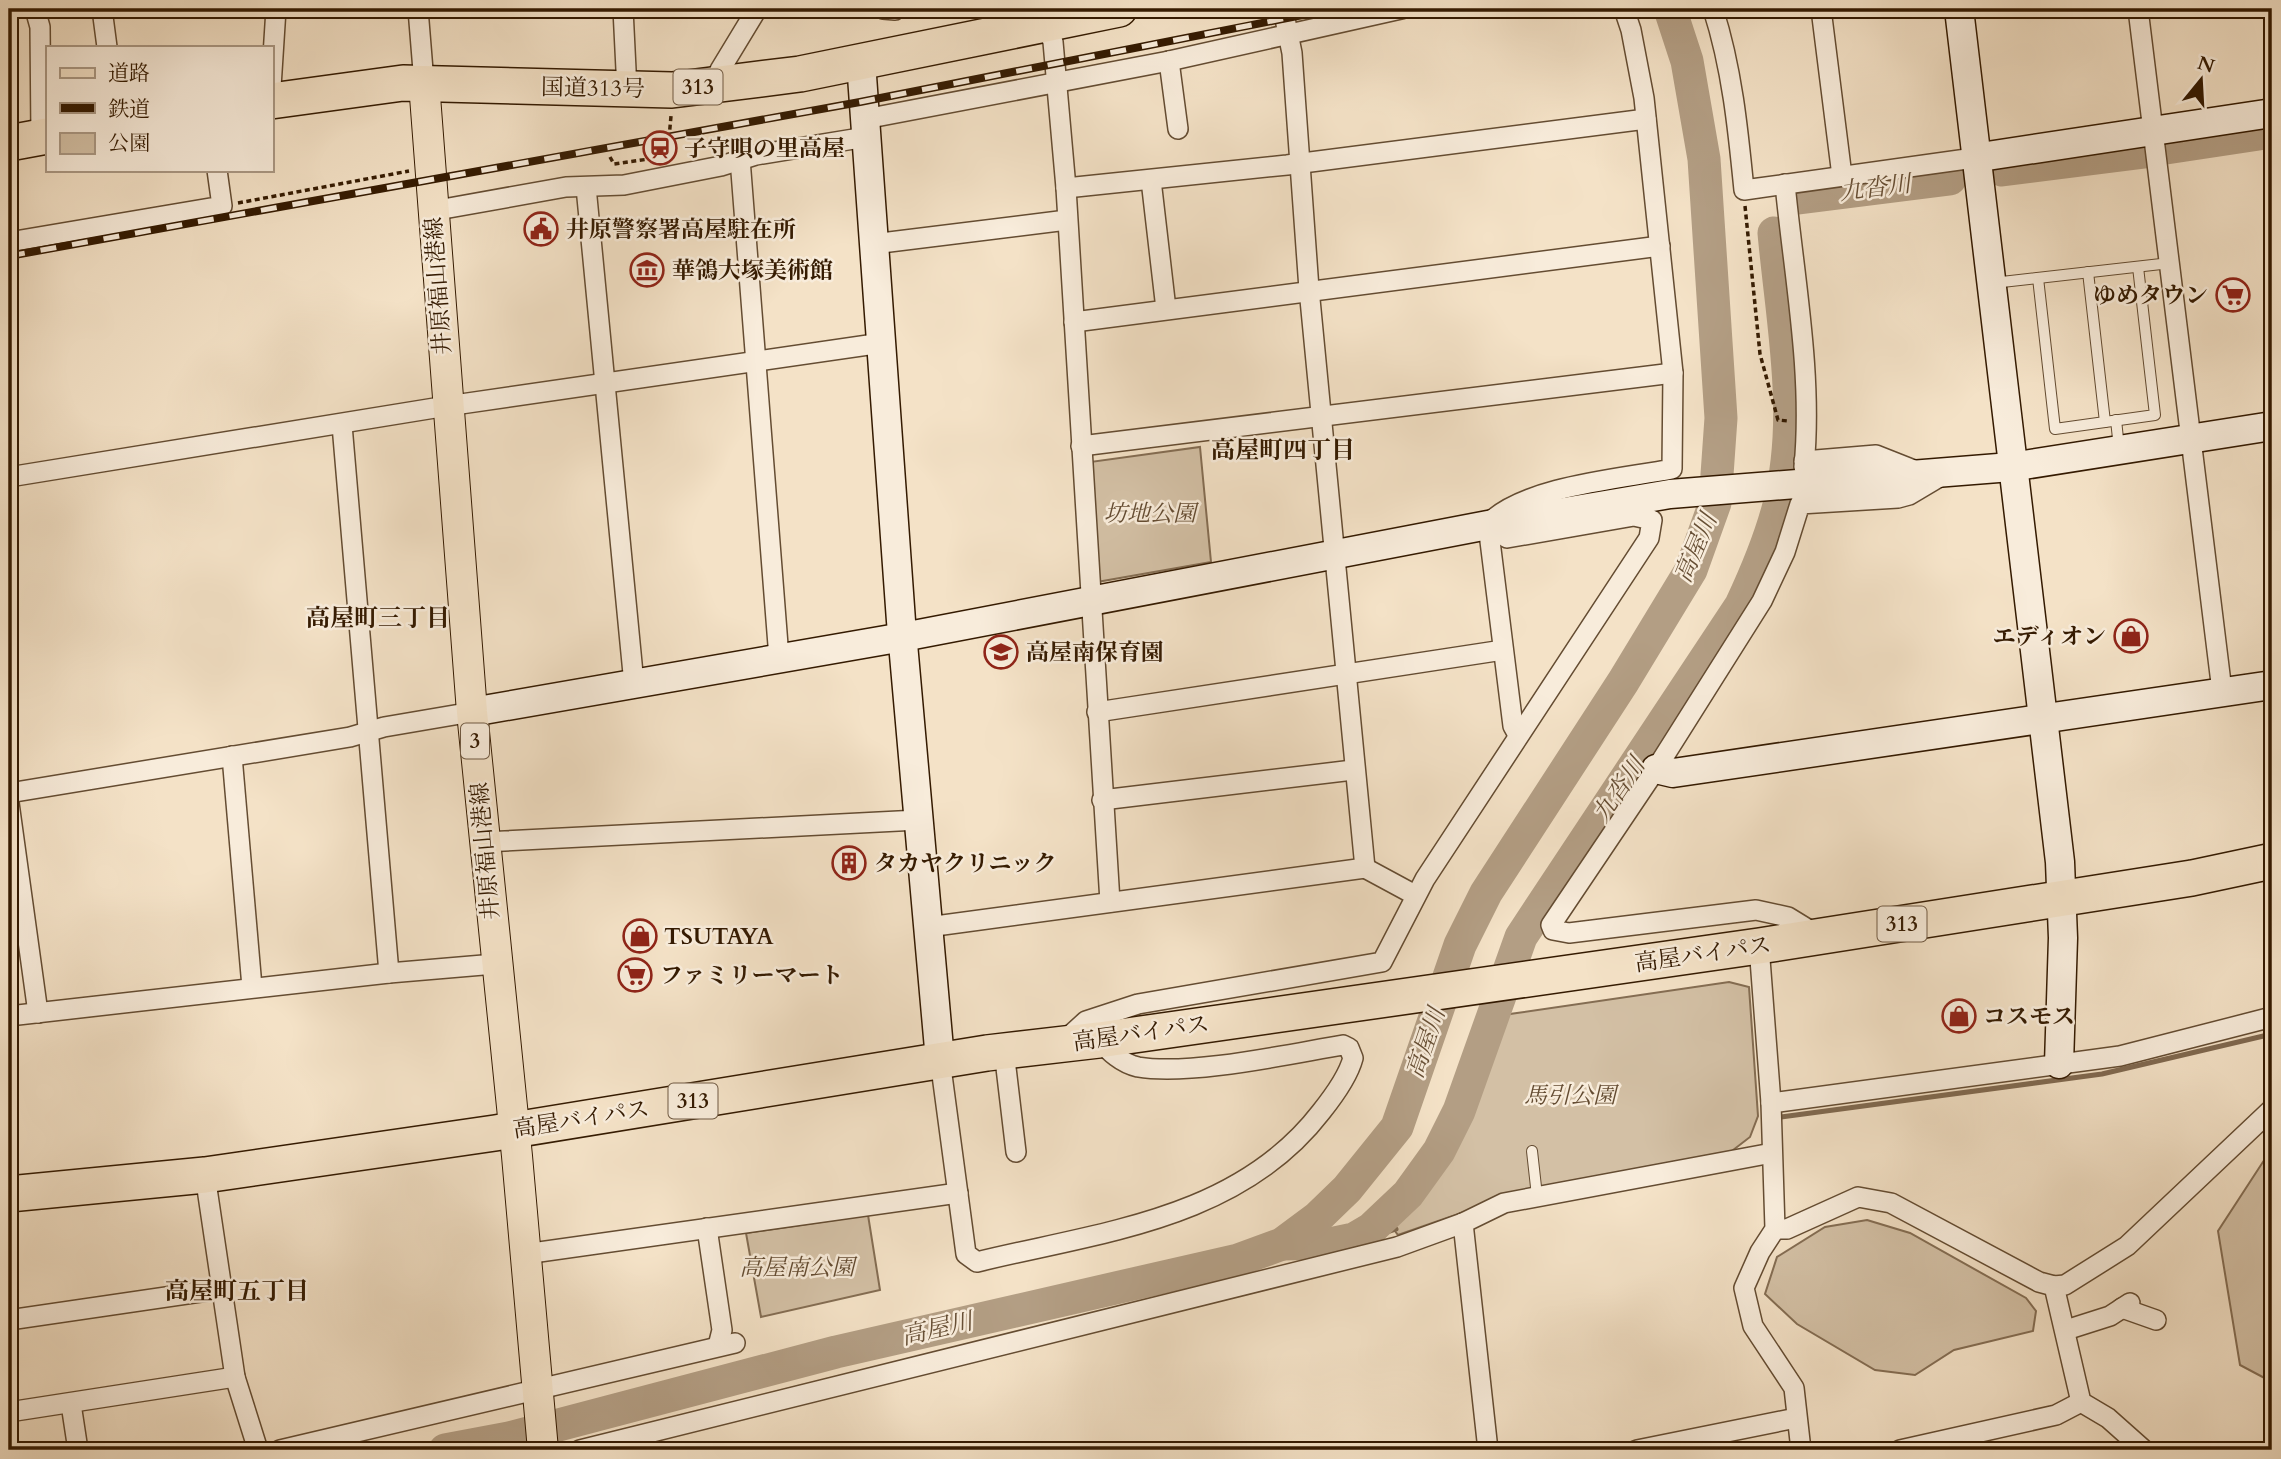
<svg xmlns="http://www.w3.org/2000/svg" width="2281" height="1459" font-family="Cardo,'Noto Serif JP',serif">
<rect width="100%" height="100%" fill="#f4e2c7"/>
<filter id="stains"><feTurbulence type="fractalNoise" baseFrequency=".00286" numOctaves="4"/><feColorMatrix values="0 0 0 0 .2 0 0 0 0 .09 0 0 0 0 .02 0 0 0 .5 -.17"/></filter>
<radialGradient id="worn" r=".72"><stop offset=".6" stop-color="#630" stop-opacity="0"/><stop offset="1" stop-color="#630" stop-opacity=".3"/></radialGradient>
<!-- green -->
<g fill="#d3c0a5" stroke="#846d53" stroke-width="2">
<polygon points="1200,447 1211,562 1097,582 1090,462"/>
<polygon points="1729,982 1749,987 1758,1116 1750,1137 1724,1157 1507,1197 1398,1235 1389,1223 1419,1198 1455,1145 1503,1015"/>
<polygon points="2272,1148 2272,1382 2240,1365 2218,1231"/>
<polygon points="868,1215 880,1290 761,1317 746,1233"/>
<polygon points="1867,1220 1910,1233 2026,1298 2036,1311 2033,1331 1954,1350 1915,1375 1875,1370 1797,1324 1765,1294 1777,1257 1825,1227"/>
</g>
<g fill="none" stroke-linecap="round" stroke-linejoin="round">
<!-- stream -->
<g stroke="#806950" stroke-width="5">
<polyline points="1781,1117 2102,1074 2272,1034"/>
<polyline points="1354,1239 1373,1237 1396,1229"/>
</g>
<!-- river -->
<g stroke="#b39e84" stroke-width="33">
<polyline points="2166,148 2272,132"/>
<polyline points="2002,170 2145,152"/>
<polyline points="1799,198 1950,179"/>
<path d="M 1282,1244 L 1335,1243 L 1354,1239 L 1371,1229 L 1408,1194 L 1439,1151 L 1459,1111 L 1521,937 L 1741,605 C 1756,573 1770,540 1779,505 C 1802,418 1782,321 1774,233"/>
<polyline points="445,1450 509,1438 836,1352 1238,1260 1282,1244 1317,1218 1347,1189 1397,1127 1460,945 1486,893 1623,682 1691,570 1715,503 1721,418 1704,159 1687,61 1670,9"/>
</g>
<defs>
<g id="lane">
<polyline points="2088,272 2105,422"/>
<polyline points="2038,278 2055,429 2155,415 2138,267"/>
<polyline points="1993,283 2170,263"/>
<polyline points="2116,420 2119,448"/>
<polyline points="1532,1151 1537,1196"/>
</g>
<g id="street">
<polyline points="35,9 40,27 41,137"/>
<polyline points="102,9 107,47"/>
<polyline points="418,9 424,83"/>
<polyline points="623,9 627,90"/>
<polyline points="883,9 895,10"/>
<path d="M 1713,9 C 1732,68 1738,129 1744,190 L 1974,158"/>
<polyline points="1821,9 1842,176"/>
<polyline points="2138,9 2222,691"/>
<polyline points="1044,18 1053,42 1066,188 1110,902"/>
<polyline points="1169,61 1178,129"/>
<polyline points="718,85 720,70 757,9"/>
<polyline points="271,87 276,9"/>
<polyline points="865,119 1169,61 1401,9"/>
<polyline points="740,159 779,658"/>
<polyline points="1151,180 1166,309"/>
<path d="M 1785,184 C 1794,277 1813,374 1804,467"/>
<polyline points="586,187 634,684"/>
<polyline points="1066,188 1287,165 1646,119"/>
<polyline points="432,211 566,187 624,185 721,166 756,155 866,137"/>
<polyline points="9,242 222,206 217,170"/>
<polyline points="873,244 1067,220"/>
<polyline points="1074,322 1660,246"/>
<polyline points="342,425 389,973"/>
<polyline points="1081,446 1673,373"/>
<polyline points="1804,461 1876,455 1919,472"/>
<polyline points="9,477 447,406 882,343"/>
<path d="M 1491,521 C 1529,486 1620,479 1672,469 L 1673,373 L 1644,98 L 1631,30 L 1624,9"/>
<polyline points="1488,525 1513,726 1518,735"/>
<polyline points="1097,712 1503,650"/>
<polyline points="232,756 252,987"/>
<polyline points="9,793 350,737 384,727 472,712"/>
<polyline points="1102,800 1353,770"/>
<polyline points="9,803 38,1013"/>
<polyline points="484,842 918,820"/>
<polyline points="1365,868 1415,895"/>
<polyline points="928,927 1365,868 1309,289 1292,53 1283,9"/>
<polyline points="1819,936 1788,917 1756,910 1569,933 1553,930 1551,925 1656,769 1762,601 1785,552 1800,504 1898,498 1909,495 1941,476"/>
<polyline points="1759,946 1771,1103 1775,1229 1760,1252 1744,1288 1753,1326 1794,1388 1801,1450"/>
<polyline points="9,1016 389,973 495,964"/>
<polyline points="1064,1041 1086,1021 1138,1004 1382,962 1425,879 1649,538 1652,520 1634,516 1507,538 1488,525"/>
<polyline points="1004,1051 1016,1152"/>
<path d="M 940,1060 L 966,1254 L 977,1262 C 1099,1232 1238,1220 1321,1112 C 1333,1097 1348,1077 1353,1058 L 1349,1048 L 1343,1045 C 1289,1054 1190,1076 1138,1067 C 1121,1063 1110,1052 1099,1040"/>
<polyline points="1771,1103 2120,1056 2272,1017"/>
<polyline points="205,1175 235,1377 258,1450"/>
<polyline points="1463,1223 1488,1450"/>
<polyline points="707,1228 722,1330 718,1346"/>
<polyline points="1775,1229 1787,1229 1858,1197 1891,1203 2039,1282 2054,1286 2065,1285 2127,1246 2272,1109"/>
<polyline points="525,1254 958,1193"/>
<polyline points="2054,1286 2081,1402 2108,1418 2144,1450"/>
<polyline points="2122,1308 2156,1320"/>
<polyline points="9,1320 221,1289"/>
<polyline points="2066,1330 2110,1316 2130,1303"/>
<polyline points="71,1404 78,1450"/>
<polyline points="9,1412 235,1377"/>
<polyline points="280,1450 735,1343"/>
<polyline points="580,1450 1397,1247 1463,1223 1504,1203 1772,1153"/>
<polyline points="1637,1450 1796,1418"/>
<polyline points="1900,1450 2056,1415 2081,1402"/>
</g>
<g id="secondary">
<polyline points="1959,9 2060,862 2063,938 2059,1064"/>
<polyline points="861,62 901,621 940,1060"/>
<polyline points="1974,158 2272,113"/>
<polyline points="472,712 903,637 1488,525 1670,494 2011,467 2272,426"/>
<polyline points="1656,769 1673,773 2272,685"/>
</g>
<polyline id="primary" points="424,83 472,712 517,1156 543,1450"/>
<g id="highway">
<polyline points="271,101 403,83 672,90 800,74 1119,9"/>
<polyline points="9,143 47,136"/>
<polyline points="9,1194 205,1175 495,1133 987,1053 1099,1040 1759,946 2192,878 2272,861"/>
</g>
</defs>
<!-- lane casing -->
<use href="#lane" stroke="#644c32" stroke-width="12"/>
<!-- street casing -->
<use href="#street" stroke="#644c32" stroke-width="22"/>
<!-- secondary casing -->
<use href="#secondary" stroke="#341a01" stroke-width="31"/>
<!-- primary casing -->
<use href="#primary" stroke="#341a01" stroke-width="32"/>
<!-- highway casing -->
<use href="#highway" stroke="#341a01" stroke-width="38"/>
<!-- path -->
<g stroke="#341a01" stroke-width="3.5" stroke-dasharray="5 3.5" stroke-linecap="butt">
<polyline points="669,138 671,116"/>
<polyline points="670,147 671,159"/>
<polyline points="610,157 614,164 656,158"/>
<polyline points="238,203 409,171"/>
<polyline points="1745,206 1760,354 1778,420 1788,421"/>
</g>
<!-- lane -->
<use href="#lane" stroke="#f8ecdb" stroke-width="10"/>
<!-- street -->
<use href="#street" stroke="#f8ecdb" stroke-width="19"/>
<!-- secondary -->
<use href="#secondary" stroke="#f8ecdb" stroke-width="28"/>
<!-- primary -->
<use href="#primary" stroke="#f4e2c7" stroke-width="30"/>
<!-- highway -->
<use href="#highway" stroke="#f4e2c7" stroke-width="35"/>
<defs>
<polyline id="rail" points="9,256 860,102 1333,9"/>
</defs>
<!-- rail casing -->
<use href="#rail" stroke="#341a01" stroke-width="8"/>
<!-- rail -->
<use href="#rail" stroke="#f8ecdb" stroke-width="5" stroke-dasharray="16" stroke-linecap="butt"/>
</g>
<!-- icons -->
<defs>
<symbol id="station-ring" viewBox="-11 -11 22 22"><circle r="9.5" fill="#f8ecdb" stroke="#8f2418" stroke-width="1.5"/><path d="M-3-6H3Q5-6 5-4V2Q5 4 3 4L4.5 6H3L1.5 4h-3L-3 6H-4.5L-3 4Q-5 4-5 2V-4Q-5-6-3-6ZM-3.5-4v3h7v-3ZM-3.5 1v1.5H-2V1ZM2 1v1.5H3.5V1Z" fill="#8f2418"/></symbol>
<symbol id="civic-ring" viewBox="-11 -11 22 22"><circle r="9.5" fill="#f8ecdb" stroke="#8f2418" stroke-width="1.5"/><path d="M-.6-6.5H3V-4.5H.6V-3L4-1V1h2V6H-6V1h2V-1L-.6-3ZM-1.2 2.5V6h2.4V2.5Z" fill="#8f2418"/></symbol>
<symbol id="museum-ring" viewBox="-11 -11 22 22"><circle r="9.5" fill="#f8ecdb" stroke="#8f2418" stroke-width="1.5"/><path d="M0-6L6-3V-2H-6V-3ZM-5-1h2V3h-2ZM-1-1h2V3h-2ZM3-1h2V3H3ZM-6 4H6V6H-6Z" fill="#8f2418"/></symbol>
<symbol id="supermarket-ring" viewBox="-11 -11 22 22"><circle r="9.5" fill="#f8ecdb" stroke="#8f2418" stroke-width="1.5"/><path d="M-6-5.5h2.5l.6 2H6L4.5 2H-2.5L-4.4-4H-6ZM-1.5 3.2a1.3 1.3 0 1 0 .1 0ZM3 3.2a1.3 1.3 0 1 0 .1 0Z" fill="#8f2418"/></symbol>
<symbol id="shop-ring" viewBox="-11 -11 22 22"><circle r="9.5" fill="#f8ecdb" stroke="#8f2418" stroke-width="1.5"/><path d="M-5-2.5h2.3a2.7 3.5 0 0 1 5.4 0H5L5.5 6h-11ZM-1.5-2.5h3a1.5 2.3 0 0 0-3 0Z" fill="#8f2418"/></symbol>
<symbol id="school-ring" viewBox="-11 -11 22 22"><circle r="9.5" fill="#f8ecdb" stroke="#8f2418" stroke-width="1.5"/><path d="M0-5L7-2L0 1L-7-2ZM-4 1L0 2.5L4 1V4Q0 6-4 4Z" fill="#8f2418"/></symbol>
<symbol id="building-ring" viewBox="-11 -11 22 22"><circle r="9.5" fill="#f8ecdb" stroke="#8f2418" stroke-width="1.5"/><path d="M-4-6H4V6H1V3H-1V6H-4ZM-2.5-4.3h1.7v1.8h-1.7ZM.8-4.3h1.7v1.8H.8ZM-2.5-1h1.7V.8h-1.7ZM.8-1h1.7V.8H.8Z" fill="#8f2418"/></symbol>
</defs>
<g fill-rule="evenodd">
<use href="#station-ring" x="641" y="129" width="38" height="38"/>
<use href="#civic-ring" x="522" y="210" width="38" height="38"/>
<use href="#museum-ring" x="628" y="251" width="38" height="38"/>
<use href="#supermarket-ring" x="2214" y="276" width="38" height="38"/>
<use href="#shop-ring" x="2112" y="617" width="38" height="38"/>
<use href="#school-ring" x="982" y="633" width="38" height="38"/>
<use href="#building-ring" x="830" y="844" width="38" height="38"/>
<use href="#shop-ring" x="621" y="917" width="38" height="38"/>
<use href="#supermarket-ring" x="616" y="956" width="38" height="38"/>
<use href="#shop-ring" x="1940" y="997" width="38" height="38"/>
</g>
<g text-anchor="middle" dominant-baseline="central" stroke-width="5" stroke-linejoin="round" paint-order="stroke">
<!-- shield labels -->
<g fill="#f8ecdb" stroke="#6f5942" stroke-width="2">
<rect x="673.5" y="69.5" width="49" height="35" rx="5"/>
<rect x="461" y="723.5" width="28" height="35" rx="5"/>
<rect x="1877.5" y="906.5" width="49" height="35" rx="5"/>
<rect x="668.5" y="1083.5" width="49" height="35" rx="5"/>
</g>
<g font-size="21" font-weight="bold" fill="#341a01">
<text x="698" y="87">313</text>
<text x="475" y="741">3</text>
<text x="1902" y="924">313</text>
<text x="693" y="1101">313</text>
</g>
<!-- street labels -->
<g font-size="23" fill="#341a01" stroke="#f8ecdb">
<text transform="translate(593 88) rotate(1)">国道313号</text>
<text transform="translate(438 286) rotate(-94)">井原福山港線</text>
<text transform="translate(485 851) rotate(-95)">井原福山港線</text>
<text transform="translate(1703 954) rotate(-8)">高屋バイパス</text>
<text transform="translate(1141 1033) rotate(-8)">高屋バイパス</text>
<text transform="translate(581 1119) rotate(-9)">高屋バイパス</text>
</g>
<!-- poi labels -->
<g font-size="23" font-weight="bold" fill="#341a01" stroke="#f8ecdb" text-anchor="start">
<text x="684" y="148">子守唄の里高屋</text>
<text x="566" y="229">井原警察署高屋駐在所</text>
<text x="672" y="270">華鴒大塚美術館</text>
<text x="2208" y="295" text-anchor="end">ゆめタウン</text>
<text x="2106" y="636" text-anchor="end">エディオン</text>
<text x="1026" y="652">高屋南保育園</text>
<text x="874" y="863">タカヤクリニック</text>
<text x="664" y="936">TSUTAYA</text>
<text x="660" y="975">ファミリーマート</text>
<text x="1983" y="1016">コスモス</text>
</g>
<!-- park labels -->
<g font-size="23" font-style="italic" fill="#644c32" stroke="#f8ecdb">
<text x="1150" y="513">坊地公園</text>
<text x="1570" y="1095">馬引公園</text>
<text x="797" y="1267">高屋南公園</text>
</g>
<!-- water labels -->
<g font-size="24" font-style="italic" fill="#674f35" stroke="#f8ecdb">
<text transform="translate(1875 188) rotate(-7)">九沓川</text>
<text transform="translate(1696 548) rotate(-67)">高屋川</text>
<text transform="translate(1619 790) rotate(-56)">九沓川</text>
<text transform="translate(1426 1043) rotate(-71)">高屋川</text>
<text transform="translate(937 1329) rotate(-13)">高屋川</text>
</g>
<!-- neighbourhood labels -->
<g font-size="24" font-weight="bold" fill="#341a01" stroke="#f8ecdb">
<text x="1283" y="450">高屋町四丁目</text>
<text x="378" y="618">高屋町三丁目</text>
<text x="237" y="1291">高屋町五丁目</text>
</g>
</g>
<!-- margin -->
<rect width="2281" height="1459" fill="none" stroke="#f4e2c7" stroke-width="35"/>
<rect x="10" y="10" width="2260" height="1438" fill="none" stroke="#341a01" stroke-width="3.5"/>
<rect x="18" y="18" width="2246" height="1424" fill="none" stroke="#341a01" stroke-width="2"/>
<!-- legend -->
<rect x="46" y="46" width="228" height="126" fill="#f8ecdb" stroke="#aa9884" stroke-width="2"/>
<rect x="60" y="68" width="35" height="10" fill="#f4e2c7" stroke="#aa9884" stroke-width="2"/>
<text x="108" y="80" font-size="21" fill="#341a01">道路</text>
<rect x="60" y="103" width="35" height="10" fill="#341a01" stroke="#aa9884" stroke-width="2"/>
<text x="108" y="116" font-size="21" fill="#341a01">鉄道</text>
<rect x="60" y="133" width="35" height="21" fill="#d3c0a5" stroke="#aa9884" stroke-width="2"/>
<text x="108" y="150" font-size="21" fill="#341a01">公園</text>
<!-- north arrow -->
<g transform="translate(2201 80) rotate(18)" stroke="#f8ecdb" stroke-width="5" paint-order="stroke">
<path d="M0-5L12 26L0 18L-12 26Z" fill="#341a01"/>
<text y="-10" font-size="19" font-weight="bold" text-anchor="middle" fill="#341a01">N</text>
</g>
<rect width="100%" height="100%" filter="url(#stains)"/>
<rect width="100%" height="100%" fill="url(#worn)"/>
</svg>
